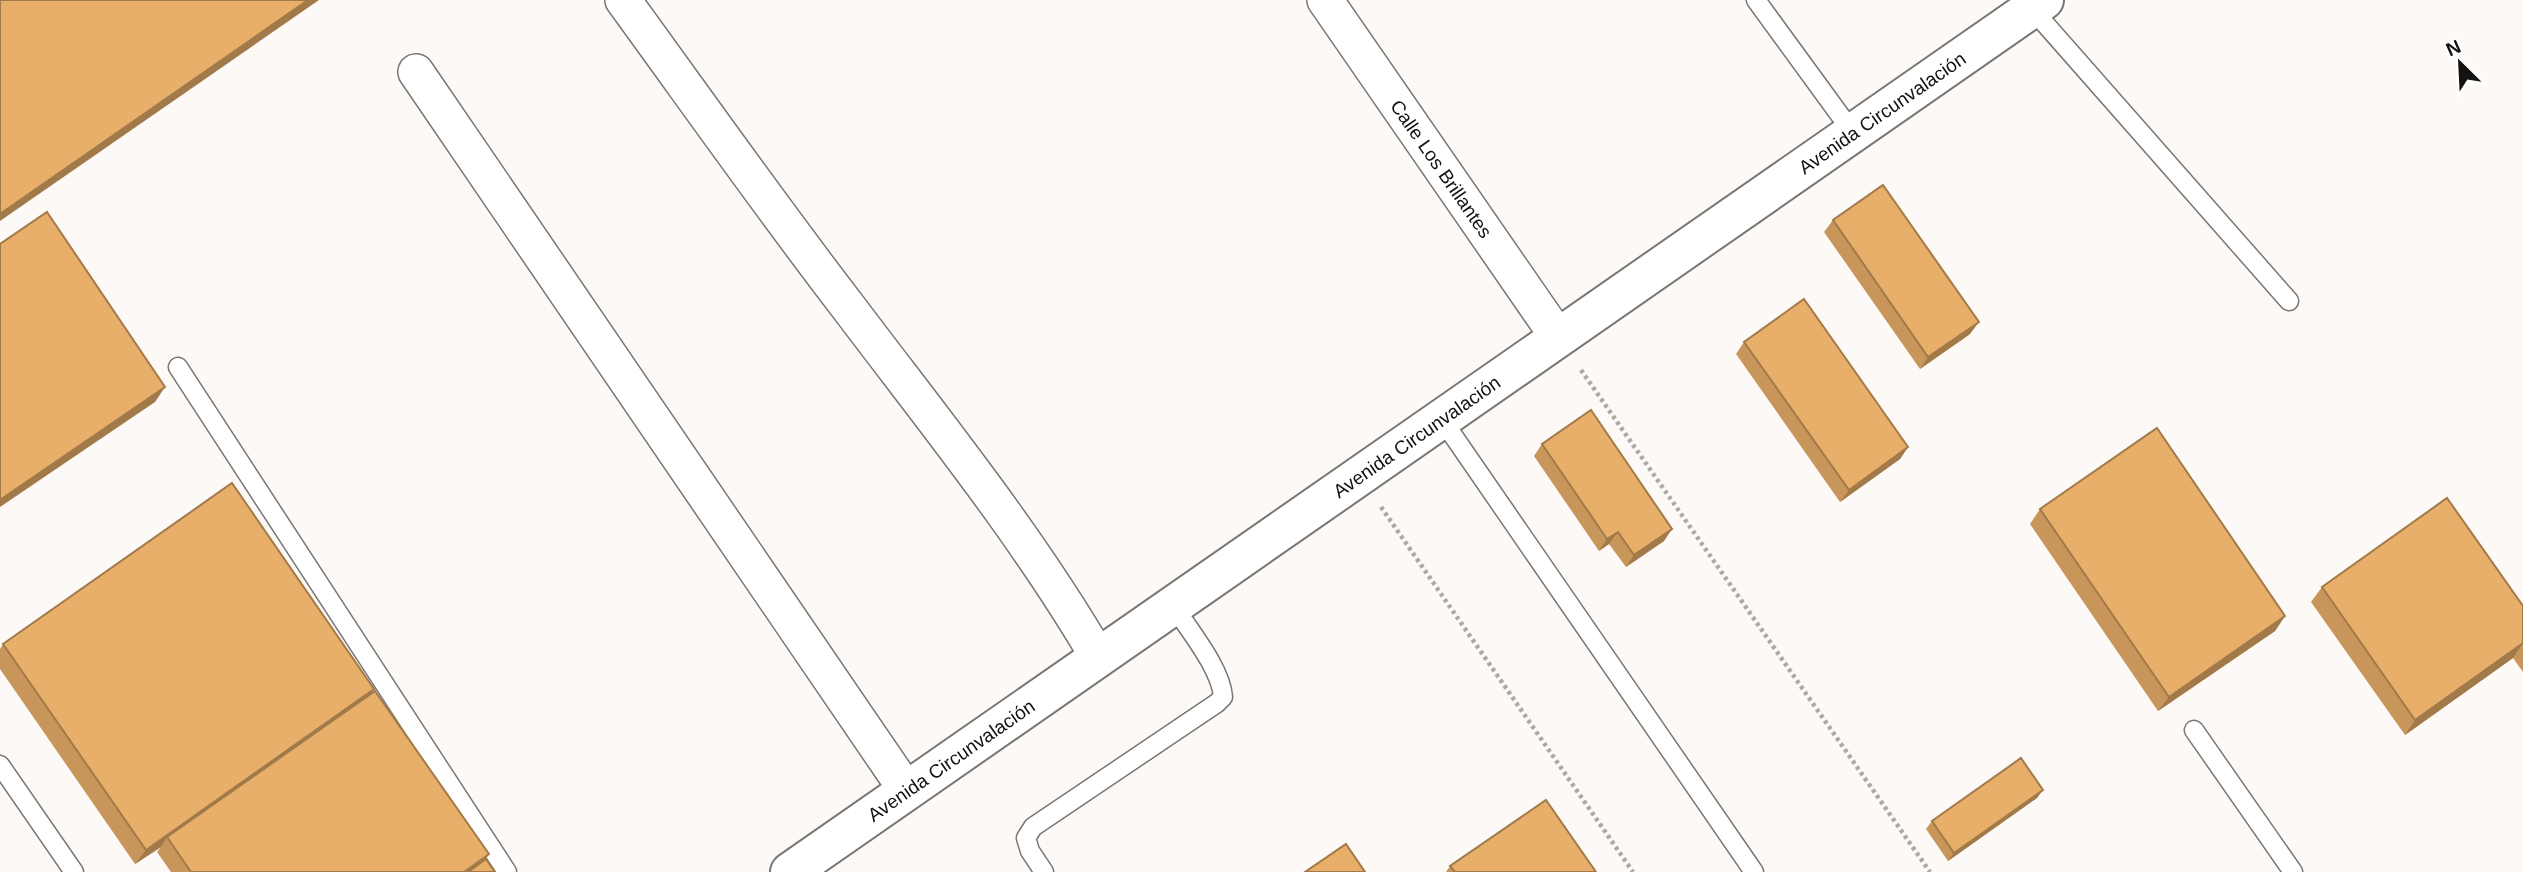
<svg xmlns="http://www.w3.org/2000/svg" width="2523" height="872" font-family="Arial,sans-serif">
<rect width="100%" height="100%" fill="#fcf9f6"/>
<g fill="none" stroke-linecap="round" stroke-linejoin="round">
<defs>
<g id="service">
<polyline points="1756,0 1853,133"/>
<polyline points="2032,9 2289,301"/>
<polyline points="178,367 507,872"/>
<polyline points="1441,418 1754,872"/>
<polyline points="2194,730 2293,872"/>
<polyline points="0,765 74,872"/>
<path d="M 1044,872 L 1030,851 L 1026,838 L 1033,827 L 1217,703 L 1223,697 C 1221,668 1188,629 1173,605"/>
</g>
<g id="minor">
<path d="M 623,0 C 698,103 771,207 849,308 C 935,422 1026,534 1098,657"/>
<path id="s1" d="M 1325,0 L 1558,337"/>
<polyline points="416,72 907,791"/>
</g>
<g id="tertiary">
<path id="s2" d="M 790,872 L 2044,0"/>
</g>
</defs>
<!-- service casing -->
<use href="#service" stroke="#797774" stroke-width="21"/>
<!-- minor casing -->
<use href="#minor" stroke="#797774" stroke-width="38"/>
<!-- tertiary casing -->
<use href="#tertiary" stroke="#797774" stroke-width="42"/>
<!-- path -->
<g stroke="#aba8a6" stroke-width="4.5" stroke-dasharray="3.5 3.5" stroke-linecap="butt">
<polyline points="1581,370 1930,872"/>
<polyline points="1381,507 1633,872"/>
</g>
<!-- service -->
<use href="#service" stroke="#fff" stroke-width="18"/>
<!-- minor -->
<use href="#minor" stroke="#fff" stroke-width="35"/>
<!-- tertiary -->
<use href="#tertiary" stroke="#fff" stroke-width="38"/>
</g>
<!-- wall -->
<g fill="#c8965b">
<polygon points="1833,220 1970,334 1920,369 1824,232"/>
<polygon points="1744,342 1908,447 1900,459 1840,502 1736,354"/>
<polygon points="1542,444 1664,541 1626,567 1609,544 1599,551 1534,456"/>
<polygon points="2040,509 2285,616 2275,631 2158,711 2030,524"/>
<polygon points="2322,587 2523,606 2523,672 2513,658 2405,735 2311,602"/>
<polygon points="3,644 371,693 489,854 485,860 495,872 171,872 157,852 161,847 135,864 0,669 0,649"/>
<polygon points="2037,798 1948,861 1926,829 1932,821"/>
<polygon points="1450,866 1596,872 1446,872"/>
</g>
<!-- shaded-wall -->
<g fill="#a27a4a">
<polygon points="308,0 319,0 0,221 0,214"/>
<polygon points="1979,322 1970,334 1920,369 1928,357"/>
<polygon points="165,387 155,402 0,507 0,500"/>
<polygon points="1908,447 1900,459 1840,502 1849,490"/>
<polygon points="1672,529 1664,541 1626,567 1634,555"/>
<polygon points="1618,532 1609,544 1599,551 1607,539"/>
<polygon points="2285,616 2275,631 2158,711 2169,697"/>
<polygon points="2523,643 2513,658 2405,735 2415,720"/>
<polygon points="374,689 364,703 167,837 161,847 135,864 146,850"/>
<polygon points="2043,790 2037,798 1948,861 1954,853"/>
<polygon points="489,854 478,869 474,872 464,872"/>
</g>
<!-- building -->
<g fill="#e8af6a" stroke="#a27a4a" stroke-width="2">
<polygon points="0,0 308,0 0,214"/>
<polygon points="1883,185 1979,322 1928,357 1833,220"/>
<polygon points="47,212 165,387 0,500 0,244"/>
<polygon points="1804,299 1908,447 1849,490 1744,342"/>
<polygon points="1591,410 1672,529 1634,555 1618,532 1607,539 1542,444"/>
<polygon points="2157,428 2285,616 2169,697 2040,509"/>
<polygon points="232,483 374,689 146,850 3,644"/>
<polygon points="2447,498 2523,606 2523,643 2415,720 2322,587"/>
<polygon points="375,691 489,854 464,872 191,872 167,837"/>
<polygon points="2021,758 2043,790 1954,853 1932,821"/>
<polygon points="1546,800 1596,872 1455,872 1450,866"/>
<polygon points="1346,844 1365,872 1305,872"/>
<polygon points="486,859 495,872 468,872"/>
</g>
<g text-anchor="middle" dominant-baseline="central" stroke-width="5" stroke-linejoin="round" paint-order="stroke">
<!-- street labels -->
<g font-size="19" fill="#131211" stroke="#fff">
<text stroke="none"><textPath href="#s2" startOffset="1330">Avenida Circunvalación</textPath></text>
<text stroke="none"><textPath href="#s1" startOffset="205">Calle Los Brillantes</textPath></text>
<text stroke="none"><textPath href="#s2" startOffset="763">Avenida Circunvalación</textPath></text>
<text stroke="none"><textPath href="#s2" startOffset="196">Avenida Circunvalación</textPath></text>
</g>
</g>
<!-- north arrow -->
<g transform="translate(2460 63) rotate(336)" stroke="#ffffff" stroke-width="5" paint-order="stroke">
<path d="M0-5L12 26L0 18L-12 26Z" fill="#131211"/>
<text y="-10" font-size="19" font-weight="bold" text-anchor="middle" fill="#131211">N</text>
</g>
</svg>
